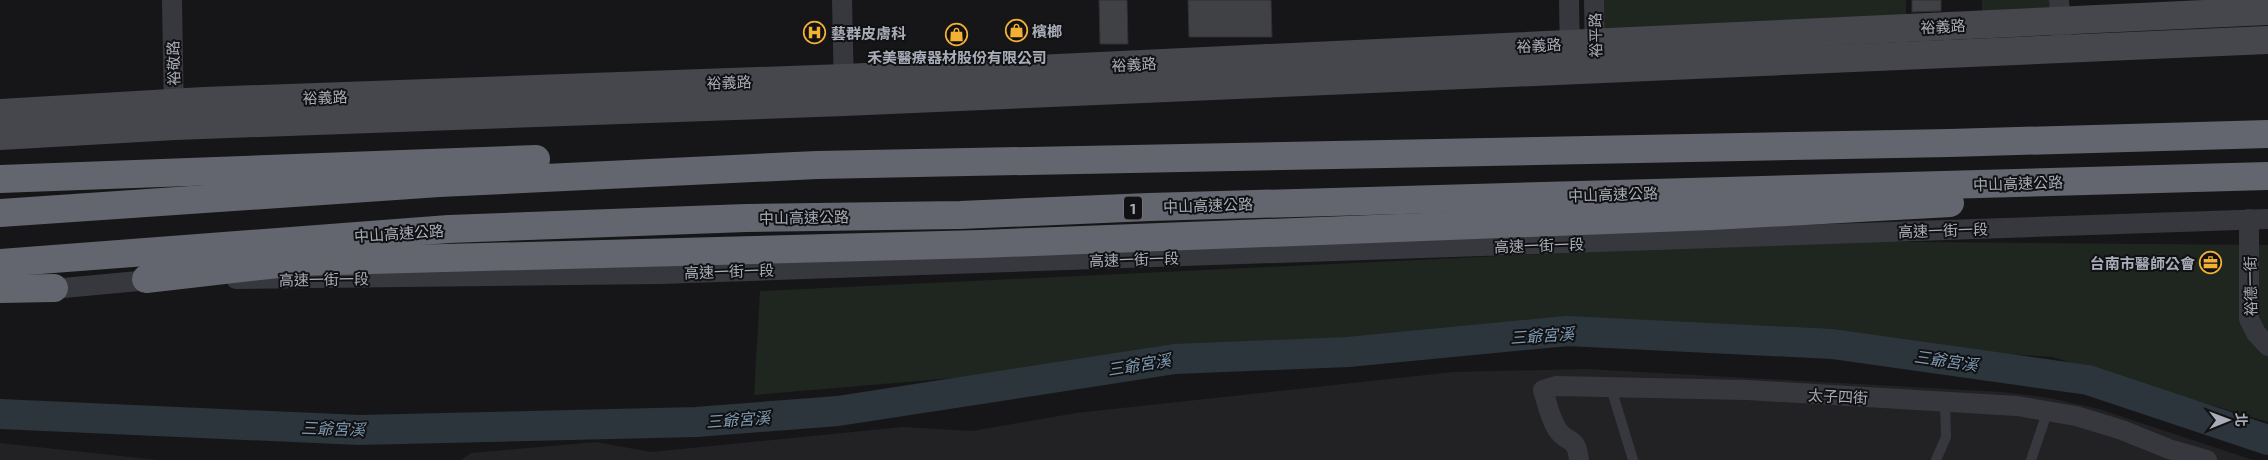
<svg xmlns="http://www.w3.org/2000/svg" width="2268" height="460" font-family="'Exo 2','Noto Sans TC',sans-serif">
<rect width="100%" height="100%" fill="#161618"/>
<!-- built -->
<g fill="#222225">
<polygon points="1586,369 2002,392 2050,398 2099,409 2253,460 461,460 471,453 596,442 651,452 903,427 972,431 1076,413 1453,372"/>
<polygon points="0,443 158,460 0,460"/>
</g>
<!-- green -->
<g fill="#1e261f">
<polygon points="1604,0 1906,0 1906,20 1604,38"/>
<polygon points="1982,0 2053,0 2054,11 1982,15"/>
<polygon points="1819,241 2268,245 2268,422 2052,357 1568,326 754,395 760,291"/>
</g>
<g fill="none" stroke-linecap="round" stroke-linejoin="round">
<!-- river -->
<polyline stroke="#2c353c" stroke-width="30" points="0,414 359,430 696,422 838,411 1175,359 1348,352 1567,331 1832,344 2088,380 2268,440"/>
</g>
<!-- building -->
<g fill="#404145" stroke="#303034">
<polygon points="1099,0 1127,0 1128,44 1100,44"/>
<polygon points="1188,0 1271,0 1272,37 1189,37"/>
<polygon points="1912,0 1941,0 1941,11 1912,12"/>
</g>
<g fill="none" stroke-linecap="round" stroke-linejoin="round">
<!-- lane -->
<g stroke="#37383d" stroke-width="10">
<polyline points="1611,388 1633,460"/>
<polyline points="1936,460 1946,437 1945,402"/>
<polyline points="2031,460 2047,413"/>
</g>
<!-- street -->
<g stroke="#37383d" stroke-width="20">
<polyline points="172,0 174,115"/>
<polyline points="842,0 844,90"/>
<polyline points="1569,0 1570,58"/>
<polyline points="1594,0 1595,55"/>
<polyline points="2059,0 2062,50"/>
<polyline points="2249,219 2249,319 2256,333 2268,346"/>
<polyline points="236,279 660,274 2268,219"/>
<polyline points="42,290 160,279"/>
<path d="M 1579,460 C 1576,434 1567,445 1557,429 C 1550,418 1547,403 1543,390 L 1556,386 L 1747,390 L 2017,406 L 2076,416 L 2122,430 L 2169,449 L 2207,460"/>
</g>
<!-- secondary -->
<g stroke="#45474d" stroke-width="28">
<polyline points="0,113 204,101 844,78 2268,11"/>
<polyline points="0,136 175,126 844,102 2268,40"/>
</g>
<!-- highway -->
<g stroke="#63666e" stroke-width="28">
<polyline points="0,179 536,159"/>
<polyline points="0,213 439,183 817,165 1949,143 2268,134"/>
<polyline points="0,263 449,229 746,218 960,215 1149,207 2268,176"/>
<polyline points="146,279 296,262 980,244 1711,216 1950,203"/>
<polyline points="0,289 54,288"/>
</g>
</g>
<!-- icons -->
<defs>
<symbol id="shop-ring" viewBox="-11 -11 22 22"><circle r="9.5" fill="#111113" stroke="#f2b134" stroke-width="1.5"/><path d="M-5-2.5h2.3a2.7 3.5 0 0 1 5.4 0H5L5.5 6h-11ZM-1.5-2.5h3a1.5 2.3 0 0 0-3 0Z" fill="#f2b134"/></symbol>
<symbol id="hospital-ring" viewBox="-11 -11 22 22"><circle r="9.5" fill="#111113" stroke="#f2b134" stroke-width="1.5"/><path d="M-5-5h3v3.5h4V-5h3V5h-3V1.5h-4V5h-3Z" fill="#f2b134"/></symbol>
<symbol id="office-ring" viewBox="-11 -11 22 22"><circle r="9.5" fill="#111113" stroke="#f2b134" stroke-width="1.5"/><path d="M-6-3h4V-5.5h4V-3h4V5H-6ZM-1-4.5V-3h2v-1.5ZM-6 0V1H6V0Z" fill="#f2b134"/></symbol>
</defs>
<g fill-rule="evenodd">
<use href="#shop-ring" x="1004" y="18" width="25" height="25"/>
<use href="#hospital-ring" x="802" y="20" width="25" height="25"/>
<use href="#shop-ring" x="944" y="22" width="25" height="25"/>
<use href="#office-ring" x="2198" y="250" width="25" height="25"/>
</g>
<g text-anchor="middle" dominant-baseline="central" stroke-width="4" stroke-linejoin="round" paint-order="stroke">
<!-- shield labels -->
<rect fill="#111113" stroke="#7b7e86" stroke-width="1" x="1124" y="196.5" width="18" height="23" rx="4"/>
<g font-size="14" font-weight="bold" fill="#a8adb8">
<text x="1133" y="208">1</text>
</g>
<!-- street labels -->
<g font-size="15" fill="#a8adb8" stroke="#111113">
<text transform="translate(1943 26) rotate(-3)">裕義路</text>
<text transform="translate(1595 35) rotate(-91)">裕平路</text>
<text transform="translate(1539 45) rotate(-3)">裕義路</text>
<text transform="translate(173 63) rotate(-91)">裕敬路</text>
<text transform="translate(1134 64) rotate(-3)">裕義路</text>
<text transform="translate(729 82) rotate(-2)">裕義路</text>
<text transform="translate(325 97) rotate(-2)">裕義路</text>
<text transform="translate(2018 183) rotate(-2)">中山高速公路</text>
<text transform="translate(1613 194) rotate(-2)">中山高速公路</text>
<text transform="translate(1208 205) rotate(-2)">中山高速公路</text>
<text transform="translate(804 217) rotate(-1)">中山高速公路</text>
<text transform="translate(1943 230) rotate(-2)">高速一街一段</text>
<text transform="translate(399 233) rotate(-4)">中山高速公路</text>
<text transform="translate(1539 245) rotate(-2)">高速一街一段</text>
<text transform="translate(1134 259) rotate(-2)">高速一街一段</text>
<text transform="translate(729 271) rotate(-2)">高速一街一段</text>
<text transform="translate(324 279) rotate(-1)">高速一街一段</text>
<text transform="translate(2250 286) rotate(-91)">裕德一街</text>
<text transform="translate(1838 396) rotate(3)">太子四街</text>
</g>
<!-- poi labels -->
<g font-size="15" font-weight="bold" fill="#a8adb8" stroke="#111113" text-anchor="start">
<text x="1032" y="31">檳榔</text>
<text x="831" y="33">藝群皮膚科</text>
<text x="957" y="57" text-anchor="middle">禾美醫療器材股份有限公司</text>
<text x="2195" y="263" text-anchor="end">台南市醫師公會</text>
</g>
<!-- water labels -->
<g font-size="16" font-style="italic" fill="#7f9bb3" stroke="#111113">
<text transform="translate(1542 335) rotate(-4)">三爺宮溪</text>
<text transform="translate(1946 360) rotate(8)">三爺宮溪</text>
<text transform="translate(1139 364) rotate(-9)">三爺宮溪</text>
<text transform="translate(738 419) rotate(-4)">三爺宮溪</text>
<text transform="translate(333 428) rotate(2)">三爺宮溪</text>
</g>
</g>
<!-- north arrow -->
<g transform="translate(2228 420) rotate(89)" stroke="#111113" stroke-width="4" paint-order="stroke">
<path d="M0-4L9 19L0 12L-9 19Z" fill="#a8adb8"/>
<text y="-8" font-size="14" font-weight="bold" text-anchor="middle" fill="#a8adb8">北</text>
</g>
</svg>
